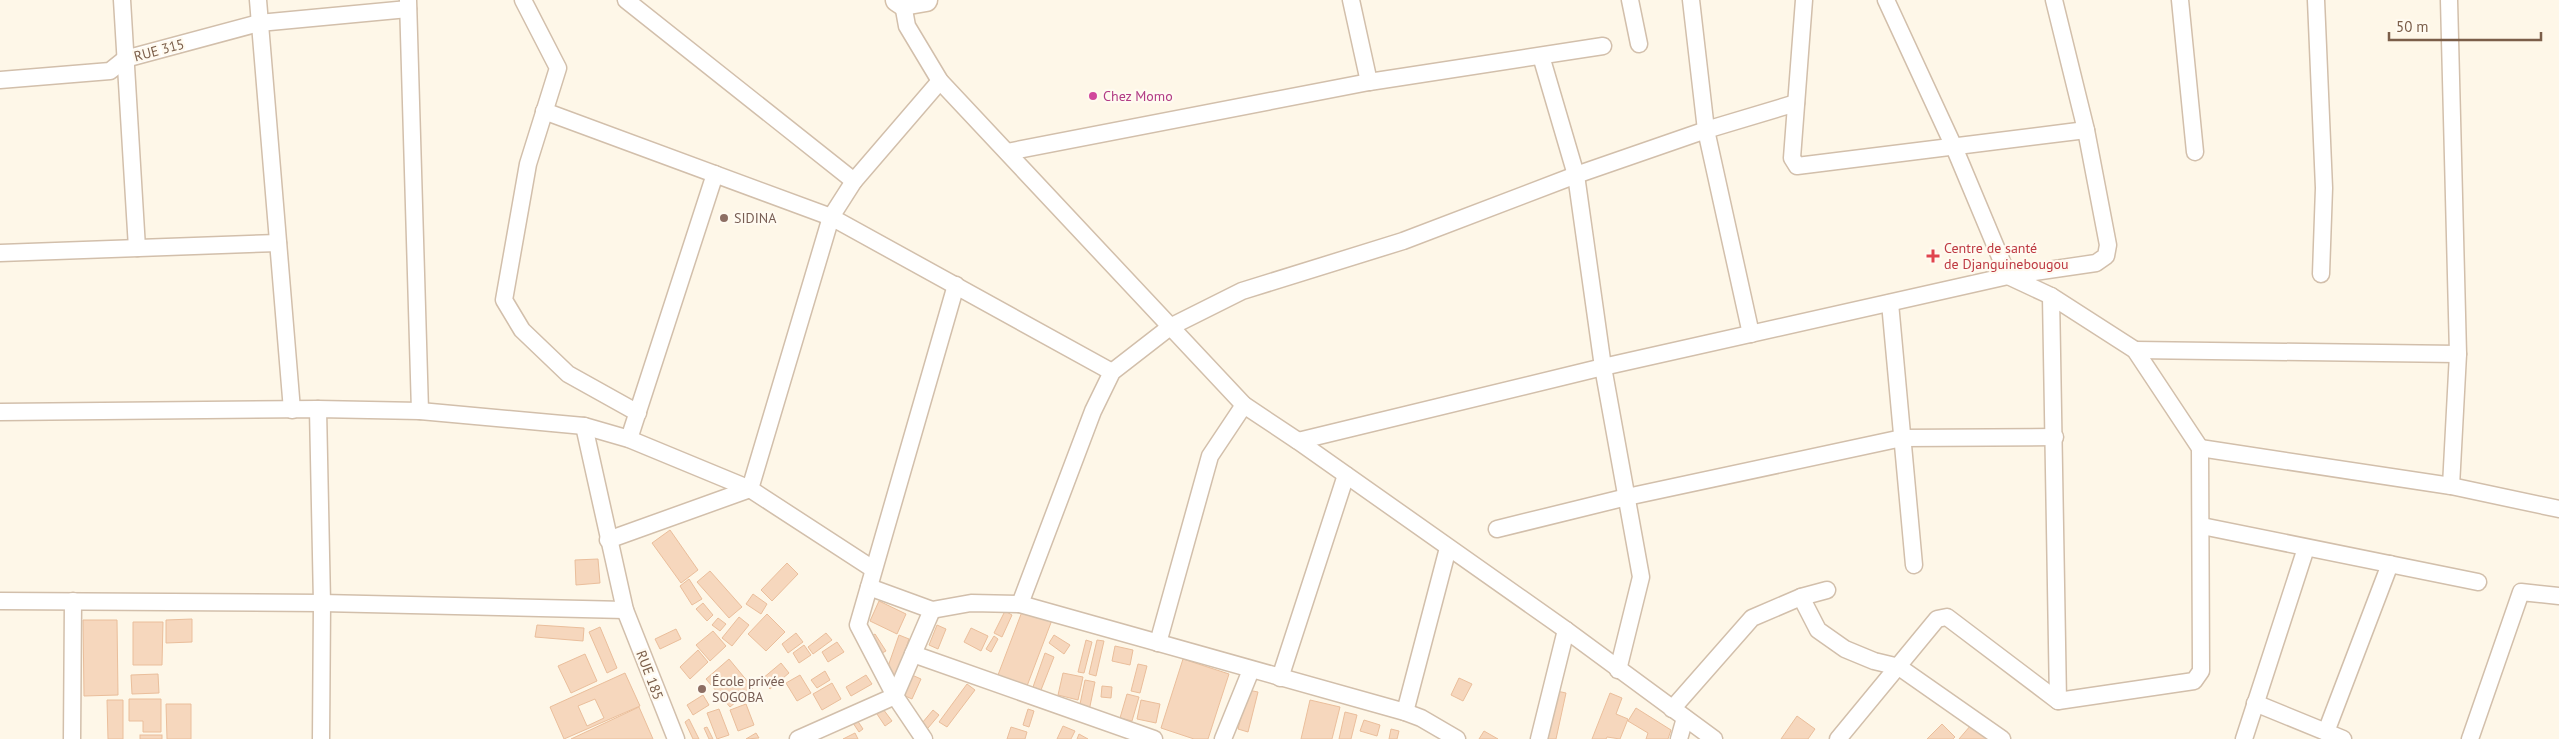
<svg xmlns="http://www.w3.org/2000/svg" width="2559" height="739" font-family="'PT Sans',sans-serif">
<rect width="100%" height="100%" fill="#fef7e8"/>
<!-- building -->
<g fill="#f6d7bd" stroke="#eabe9b" fill-rule="evenodd">
<polygon points="670,530 698,570 681,583 652,543"/>
<polygon points="598,559 600,583 576,585 575,560"/>
<polygon points="787,563 798,574 772,601 761,590"/>
<polygon points="710,571 742,607 729,618 697,582"/>
<polygon points="689,579 702,599 692,605 680,586"/>
<polygon points="753,594 767,604 761,614 746,604"/>
<polygon points="879,601 906,614 897,634 870,621"/>
<polygon points="703,603 713,615 707,621 696,609"/>
<polygon points="1023,609 1052,620 1027,686 998,675"/>
<polygon points="1005,611 1012,615 1002,637 994,633"/>
<polygon points="767,614 785,632 766,651 748,634"/>
<polygon points="739,617 749,625 732,646 722,638"/>
<polygon points="718,618 726,624 720,631 712,625"/>
<polygon points="192,619 192,642 166,643 166,620"/>
<polygon points="83,620 117,620 118,695 84,696"/>
<polygon points="133,622 163,622 162,665 133,665"/>
<polygon points="537,625 584,628 583,641 535,637"/>
<polygon points="937,625 946,629 938,649 929,645"/>
<polygon points="600,627 617,668 607,673 589,632"/>
<polygon points="971,628 988,636 981,651 964,642"/>
<polygon points="676,629 681,639 660,649 655,639"/>
<polygon points="713,631 726,646 710,661 696,645"/>
<polygon points="796,633 803,642 788,653 782,644"/>
<polygon points="826,633 832,640 813,654 808,647"/>
<polygon points="875,634 886,651 880,654 870,637"/>
<polygon points="899,635 909,639 896,678 885,675"/>
<polygon points="1054,635 1070,645 1064,654 1049,643"/>
<polygon points="994,636 998,639 991,652 986,649"/>
<polygon points="1086,640 1092,642 1084,673 1078,672"/>
<polygon points="1097,640 1104,641 1096,676 1089,674"/>
<polygon points="837,642 844,652 828,662 822,652"/>
<polygon points="804,645 811,655 799,663 793,653"/>
<polygon points="1115,646 1133,650 1130,665 1112,661"/>
<polygon points="698,650 708,662 690,679 680,667"/>
<polygon points="1045,653 1054,657 1041,690 1033,687"/>
<polygon points="585,654 597,681 571,693 558,666"/>
<polygon points="729,659 753,688 730,707 706,679"/>
<polygon points="1183,659 1229,674 1208,739 1194,739 1161,728"/>
<polygon points="781,663 789,673 770,689 762,679"/>
<polygon points="1138,664 1147,666 1140,693 1131,691"/>
<polygon points="825,671 830,680 817,688 811,680"/>
<path d="M 625,673 L 640,706 L 564,739 L 550,707 ZM 595,699 L 604,718 L 587,726 L 578,706 Z"/>
<polygon points="1063,673 1083,677 1078,700 1058,695"/>
<polygon points="158,674 159,693 132,694 131,675"/>
<polygon points="800,675 811,693 797,701 786,683"/>
<polygon points="866,675 872,684 851,696 846,687"/>
<polygon points="912,675 921,679 912,699 903,695"/>
<polygon points="1459,678 1472,684 1463,701 1451,695"/>
<polygon points="1085,680 1095,682 1089,711 1079,709"/>
<polygon points="832,683 841,699 822,710 813,694"/>
<polygon points="967,684 975,690 947,727 939,722"/>
<polygon points="1102,686 1112,687 1111,698 1101,697"/>
<polygon points="1248,690 1258,692 1248,732 1238,729"/>
<polygon points="1552,690 1566,693 1556,739 1542,739"/>
<polygon points="1610,693 1622,698 1616,714 1628,719 1620,739 1607,737 1606,739 1592,739"/>
<polygon points="1127,694 1139,697 1132,721 1120,718"/>
<polygon points="703,695 709,705 693,715 687,705"/>
<polygon points="129,699 161,699 161,732 143,732 143,721 129,721"/>
<polygon points="107,700 123,700 123,739 108,739"/>
<polygon points="1141,700 1160,704 1156,723 1137,719"/>
<polygon points="1310,700 1340,707 1332,739 1301,739"/>
<polygon points="166,704 191,704 191,739 167,739"/>
<polygon points="746,704 754,725 738,731 730,710"/>
<polygon points="639,707 653,739 571,739"/>
<polygon points="1636,708 1671,730 1668,739 1646,739 1648,733 1628,721"/>
<polygon points="719,709 729,735 717,739 707,713"/>
<polygon points="883,709 892,721 885,726 877,714"/>
<polygon points="1028,709 1034,711 1029,727 1023,725"/>
<polygon points="933,710 939,715 923,734 917,729"/>
<polygon points="1345,712 1357,715 1351,739 1339,739"/>
<polygon points="1797,716 1815,729 1808,739 1781,739"/>
<polygon points="689,719 699,739 693,739 685,722"/>
<polygon points="857,720 863,729 859,732 853,723"/>
<polygon points="1364,720 1380,725 1377,736 1360,731"/>
<polygon points="1942,724 1955,737 1953,739 1927,739"/>
<polygon points="1971,725 1987,739 1959,739"/>
<polygon points="1063,726 1075,731 1071,739 1057,739"/>
<polygon points="707,727 713,739 709,739 704,728"/>
<polygon points="1011,727 1027,732 1025,739 1007,739"/>
<polygon points="1391,729 1399,731 1397,739 1389,739"/>
<polygon points="1484,731 1498,739 1479,739"/>
<polygon points="756,733 759,738 746,739"/>
<polygon points="855,733 858,739 843,739"/>
<polygon points="1079,734 1088,739 1077,739"/>
<rect x="140" y="735" width="22" height="4"/>
</g>
<g fill="none" stroke-linecap="round" stroke-linejoin="round">
<defs>
<g id="street">
<polyline points="122,0 137,248"/>
<polyline points="258,0 292,410"/>
<polyline points="408,0 420,411"/>
<polyline points="523,0 558,68 528,164 504,300 522,330 568,374 638,413"/>
<polyline points="626,0 854,181"/>
<polyline points="1351,0 1369,82"/>
<polyline points="1630,0 1639,44"/>
<polyline points="1691,0 1706,130 1751,334"/>
<polyline points="1804,0 1792,158 1797,166 2086,130"/>
<polyline points="2180,0 2195,152"/>
<polyline points="2316,0 2324,188 2321,274"/>
<polyline points="2449,0 2458,354 2451,486"/>
<polyline points="903,4 907,26 940,81 1244,405 1298,441 1566,630 1714,739"/>
<polyline points="1541,56 1576,175 1603,367 1641,577 1618,670"/>
<polyline points="0,80 110,71 125,59 259,23 408,9"/>
<polyline points="544,111 831,217 1112,372"/>
<polyline points="1007,152 1369,82 1603,46"/>
<polyline points="0,253 278,243"/>
<polyline points="2051,296 2058,701"/>
<polyline points="1890,303 1914,565"/>
<polyline points="2135,350 2458,354"/>
<polyline points="318,409 322,603 321,739"/>
<polyline points="0,412 318,409 420,411 584,426 629,439 750,489 873,569"/>
<polyline points="584,426 625,610 676,739"/>
<polyline points="629,439 715,174"/>
<polyline points="1298,441 1603,367 2008,276 2096,263 2106,256 2108,245 2086,130 2054,0"/>
<polyline points="2200,448 2451,486 2559,509"/>
<polyline points="750,489 831,217 854,181 940,81"/>
<polyline points="2202,526 2478,582"/>
<polyline points="1497,529 1627,497 1902,438 2055,437"/>
<polyline points="608,540 750,489"/>
<polyline points="869,587 932,610 971,603 1020,604 1405,712 1421,718 1457,739"/>
<polyline points="1801,597 1818,630 1845,649 1874,661 1899,667 2002,739"/>
<polyline points="0,601 322,603 625,610"/>
<polyline points="1020,604 1093,411 1112,372 1170,327 1242,291 1403,241 1576,175 1706,130 1796,103"/>
<polyline points="1158,643 1210,456 1244,405"/>
<polyline points="913,654 1154,739"/>
<polyline points="1280,678 1346,475"/>
<polyline points="2255,703 2343,739"/>
<polyline points="1672,709 1752,618 1801,597 1827,590"/>
<polyline points="1405,712 1448,548"/>
<polyline points="2326,732 2390,564"/>
<polyline points="72,739 73,601"/>
<polyline points="798,739 895,696 932,610"/>
<polyline points="924,739 895,696 858,625 956,285"/>
<polyline points="1223,739 1251,670"/>
<polyline points="1539,739 1566,630"/>
<polyline points="1679,739 1685,718"/>
<polyline points="1838,739 1937,619 1947,617 2058,701 2194,681 2201,671 2200,448 2135,350 2051,296 2008,276 1954,147 1886,0"/>
<polyline points="2244,739 2306,548"/>
<polyline points="2470,739 2521,592 2559,596"/>
</g>
<polyline id="secondary" points="897,0 903,4 926,0"/>
</defs>
<!-- street casing -->
<use href="#street" stroke="#d2bfab" stroke-width="19"/>
<!-- secondary casing -->
<use href="#secondary" stroke="#d5c0a9" stroke-width="25"/>
<!-- street -->
<use href="#street" stroke="#fff" stroke-width="16"/>
<!-- secondary -->
<use href="#secondary" stroke="#fff" stroke-width="22"/>
</g>
<!-- markers -->
<circle fill="#d1479c" stroke="#fffaf0" stroke-width="2" cx="1093" cy="96" r="5"/>
<g fill="#8d6e63" stroke="#fffaf0" stroke-width="2">
<circle cx="724" cy="218" r="5"/>
<circle cx="702" cy="689" r="5"/>
</g>
<path fill="#e0444e" stroke="#fffaf0" stroke-width="2" d="M1930.5 248.5h5v5h5v5h-5v5h-5v-5h-5v-5h5z"/>
<g text-anchor="middle" dominant-baseline="central" stroke-width="4.5" stroke-linejoin="round" paint-order="stroke">
<!-- street labels -->
<g font-size="14" fill="#7b5e49" stroke="#fffaf0">
<text transform="translate(159 50) rotate(-15)">RUE 315</text>
<text transform="translate(650 675) rotate(69)">RUE 185</text>
</g>
<!-- hotel labels -->
<g font-size="14" fill="#b23c85" stroke="#fffaf0" text-anchor="start">
<text x="1103" y="96">Chez Momo</text>
</g>
<!-- education labels -->
<g font-size="14" fill="#785e54" stroke="#fffaf0" text-anchor="start">
<text x="734" y="218">SIDINA</text>
<text x="712" y="681">École privée<tspan x="712" dy="16">SOGOBA</tspan></text>
</g>
<!-- health labels -->
<g font-size="14" fill="#be3a42" stroke="#fffaf0" text-anchor="start">
<text x="1944" y="248">Centre de santé<tspan x="1944" dy="16">de Djanguinebougou</tspan></text>
</g>
</g>
<!-- scale -->
<path d="M2389 32v8h152v-8" fill="none" stroke="#7b5e49" stroke-width="2.5"/>
<text x="2396" y="32" font-size="15" fill="#7b5e49" stroke="#fffaf0" stroke-width="4" paint-order="stroke">50 m</text>
</svg>
